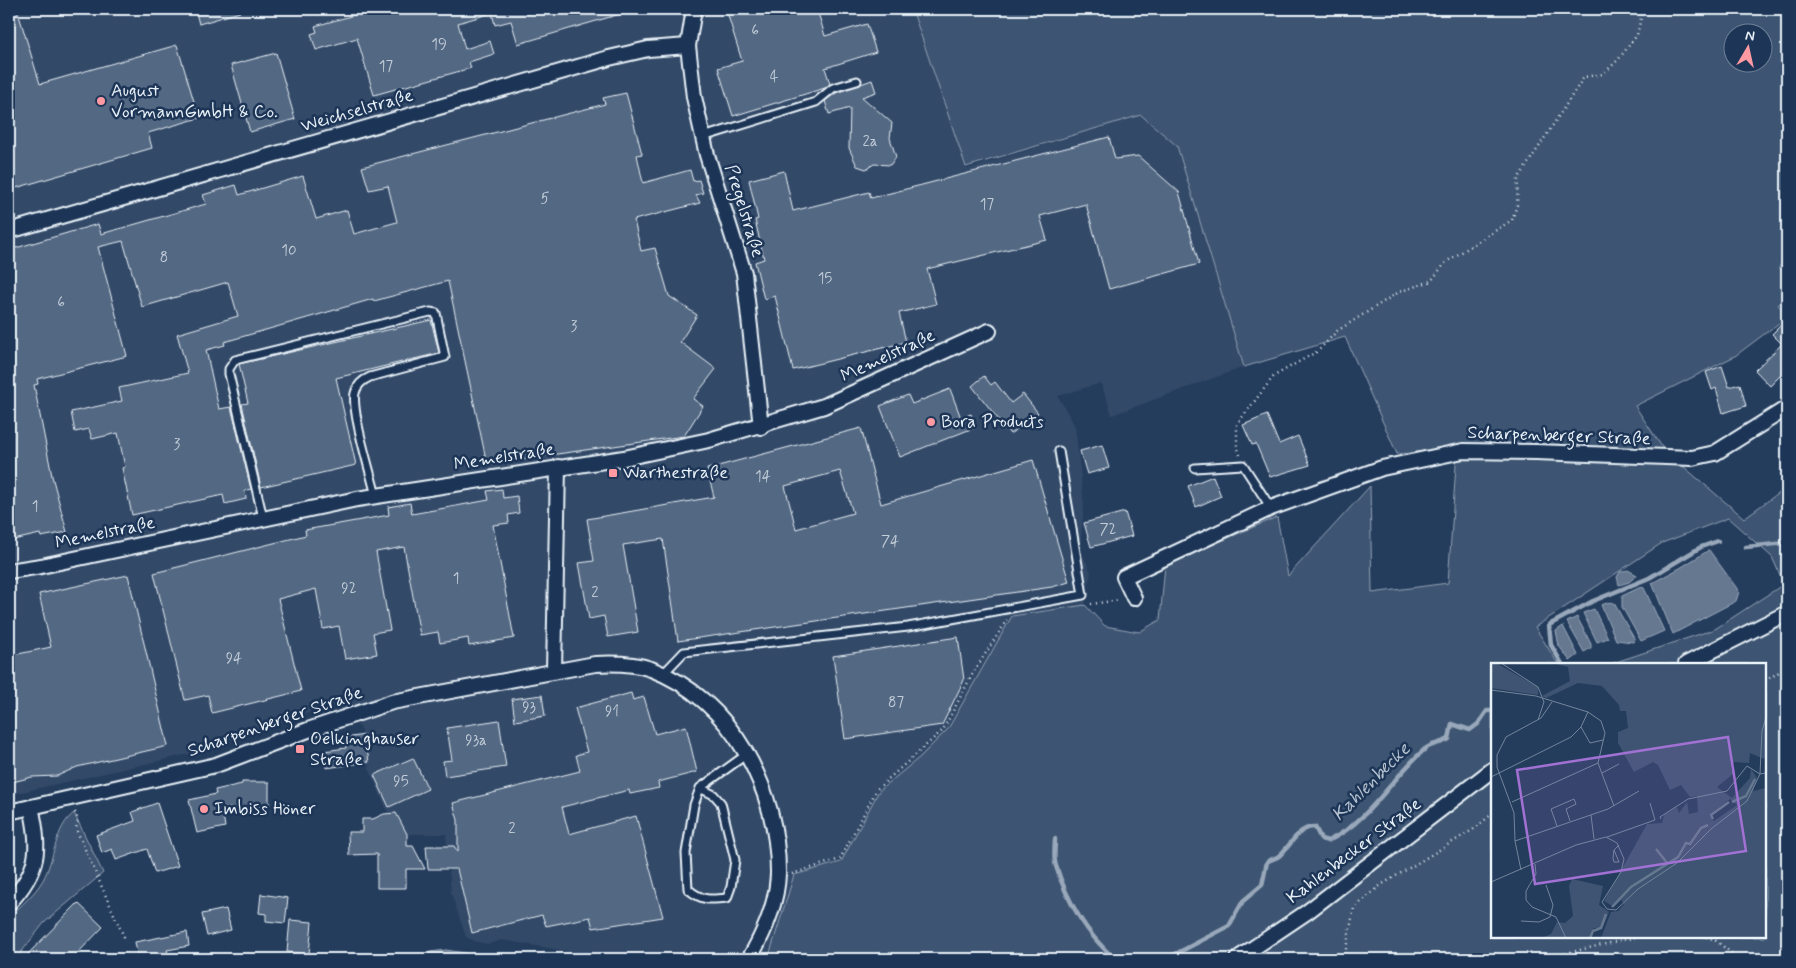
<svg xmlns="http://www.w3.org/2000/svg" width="1796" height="968" font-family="Mynerve,sans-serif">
<rect width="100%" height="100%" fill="#253d5d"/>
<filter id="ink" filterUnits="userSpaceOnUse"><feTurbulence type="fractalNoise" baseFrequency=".02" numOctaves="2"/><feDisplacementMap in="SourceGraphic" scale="10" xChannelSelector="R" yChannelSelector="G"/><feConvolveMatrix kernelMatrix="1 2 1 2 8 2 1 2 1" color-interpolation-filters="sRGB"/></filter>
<g filter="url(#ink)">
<!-- built -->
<polygon fill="#334a68" points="9,9 912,9 967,169 1141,115 1177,146 1244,367 1112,415 1101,383 1058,396 1075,426 1084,504 1080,549 1091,572 1085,605 1012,616 948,729 920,757 879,791 841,862 794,875 768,959 612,959 502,940 488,944 477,942 466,937 451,893 446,834 397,834 369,768 361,728 330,705 189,754 9,795"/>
<!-- green -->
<g fill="#3e5472" stroke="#93a2b5" fill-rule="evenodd">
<path d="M 912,9 L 1787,9 L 1787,255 L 1779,267 L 1787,275 L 1787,294 L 1778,305 L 1787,314 L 1787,317 L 1735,356 L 1635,406 L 1664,450 L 1744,518 L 1787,487 L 1787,959 L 768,959 L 794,875 L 841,862 L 879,791 L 920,757 L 948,729 L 1012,616 L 1085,605 L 1105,626 L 1139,632 L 1160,620 L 1165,565 L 1277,517 L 1288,576 L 1370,486 L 1372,593 L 1448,583 L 1457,450 L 1397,454 L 1345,337 L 1244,367 L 1177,146 L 1141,115 L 966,167 ZM 1734,32 L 1764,32 L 1764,62 L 1734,62 ZM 1728,518 L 1772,557 L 1784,584 L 1715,629 L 1610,664 L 1765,664 L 1765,937 L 1492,937 L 1492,664 L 1558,664 L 1535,627 L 1662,543 Z"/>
<path d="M 74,813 L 103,873 L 44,923 L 16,959 L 9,959 L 9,918 C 20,906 35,894 43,880 C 55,858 55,827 74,813 Z"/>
</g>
<!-- water -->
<g fill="#657890" stroke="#99a8ba">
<polygon points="1709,550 1736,587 1739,592 1736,601 1673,634 1652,583 1680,568"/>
<polygon points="1628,570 1637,575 1629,582 1619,585 1617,577 1620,572"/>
<polygon points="1641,587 1644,588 1664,631 1641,641 1622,607 1622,596"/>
<polygon points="1610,602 1614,603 1635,640 1633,642 1616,640 1601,605"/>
<polygon points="1594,609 1608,638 1597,642 1583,613"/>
<polygon points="1577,617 1591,644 1591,648 1584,652 1567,622"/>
<polygon points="1563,626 1578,655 1570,661 1559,646 1556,631"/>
<polygon points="446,950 465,953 469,959 428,959 430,952"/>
</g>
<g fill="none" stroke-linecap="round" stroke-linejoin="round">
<!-- stream -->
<g stroke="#99a8ba" stroke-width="4.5">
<polyline points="1746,547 1787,543"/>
<polyline points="1562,664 1551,645 1549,625 1593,601 1649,578 1701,547 1718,541"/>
<path d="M 1055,839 C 1055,847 1053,858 1056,866 C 1067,901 1087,935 1115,959"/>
<path d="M 1166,959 L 1229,926 L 1243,901 L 1262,885 L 1267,862 C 1272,858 1277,859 1281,854 C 1291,845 1299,826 1315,827 L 1321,839 L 1328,841 C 1370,821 1391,778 1425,749 C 1432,743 1441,744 1449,739 L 1452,724 L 1470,730 L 1478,724 L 1487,711 L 1492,711"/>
</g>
</g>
<!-- building -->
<g fill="#536782" stroke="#e8f1f8" fill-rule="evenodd">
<polygon points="9,9 17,9 40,84 177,45 199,118 148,133 152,148 9,190"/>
<polygon points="195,9 239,9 240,12 199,24"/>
<polygon points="376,9 389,9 391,14 407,9 627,9 627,12 518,44 511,21 495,25 492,13 458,23 465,49 490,41 494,54 469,62 471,68 374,95 357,38 316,50 311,34 317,32 315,26"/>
<polygon points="726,9 817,9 825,36 867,24 876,52 825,68 830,84 825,88 733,116 718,68 742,61"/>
<polygon points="276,53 295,119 250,132 231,65"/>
<polygon points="872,80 876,92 862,97 892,123 890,138 896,157 890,165 874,164 866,169 857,166 849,148 850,108 829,114 825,101 836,93"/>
<polygon points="626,93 642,154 637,155 643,183 690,170 693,181 699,180 703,193 696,195 700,203 634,220 641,251 655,248 669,296 697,315 680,342 716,369 693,399 703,406 684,436 487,464 448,281 374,301 373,299 224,342 225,345 206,350 219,409 231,407 251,489 245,491 246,499 225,504 223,495 132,515 122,468 125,467 118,433 92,439 89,429 75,432 71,412 122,401 119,388 188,373 177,334 238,316 228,282 142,307 123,241 98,247 127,356 37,379 38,384 34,385 52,476 67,532 41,537 40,534 9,541 9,250 98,224 101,234 206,204 203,195 236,185 239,195 303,176 316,219 347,210 354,234 397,222 388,186 369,190 362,167 605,104 603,98"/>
<polygon points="1109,137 1115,159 1138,156 1179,192 1199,264 1109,289 1086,204 1040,216 1047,240 927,269 936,304 899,313 906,342 793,370 775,296 764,299 755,262 764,259 755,220 758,219 749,180 784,171 793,211 869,192 871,198"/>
<polygon points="1787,319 1787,369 1770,386 1755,370 1782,344 1772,334"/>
<polygon points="431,320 439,353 336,378 356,465 261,487 242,404 248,403 239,364"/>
<polygon points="1722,366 1729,387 1740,384 1746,406 1723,413 1716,388 1712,390 1706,372"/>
<polygon points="984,376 991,385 995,382 1011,403 1023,394 1038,413 1010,434 972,386"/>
<polygon points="950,389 961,418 971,414 976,427 900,457 880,406 908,395 912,404"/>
<polygon points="1267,415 1279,444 1298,436 1310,465 1270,477 1256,444 1252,445 1243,425"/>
<path d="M 861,428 L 881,504 L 1033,460 L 1069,582 L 1052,587 L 678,641 L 663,539 L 623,545 L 638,632 L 608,637 L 604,616 L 589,619 L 579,563 L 594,561 L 587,519 L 714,497 L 707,469 ZM 840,471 L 853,513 L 796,529 L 785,486 Z"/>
<polygon points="1102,445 1109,468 1087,474 1080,451"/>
<polygon points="1213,476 1221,496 1196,507 1188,486"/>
<polygon points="502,489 503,498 517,496 519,513 508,515 509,523 493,525 514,638 469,646 468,638 440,643 438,632 420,635 404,547 376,552 390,630 373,633 377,654 345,659 339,626 323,629 316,589 278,599 301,691 212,713 208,695 185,700 154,573 306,535 305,530 389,515 388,507 410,503 412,514 489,500 487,491"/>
<polygon points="1125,512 1132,536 1091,547 1084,523"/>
<polygon points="128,575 168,746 77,767 57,776 32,777 9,783 9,656 51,647 39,594"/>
<polygon points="958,637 964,680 942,725 845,739 833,656"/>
<polygon points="631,693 633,700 644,697 655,734 686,726 697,772 658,782 659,788 630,794 629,790 562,807 569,834 636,816 663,917 593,928 590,917 546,926 542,915 472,933 457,869 428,869 426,846 454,846 458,852 458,820 453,803 580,771 576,755 587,752 575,708"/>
<polygon points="542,695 545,716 515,721 512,699"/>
<polygon points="499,720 506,767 445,776 443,761 452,760 447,728"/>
<polygon points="365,735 369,762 326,768 324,751 346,748 345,738"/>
<polygon points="413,758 428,789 389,807 374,775"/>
<polygon points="242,782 269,782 269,806 222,809 225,827 197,833 189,800 216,794 215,790 242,784"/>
<polygon points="157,803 178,866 155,873 147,849 116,860 112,849 102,853 96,835 135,821 132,812"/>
<polygon points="396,813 407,834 407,846 413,846 425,869 406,869 406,888 377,888 377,854 349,855 348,832 362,832 362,819 373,819 384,814"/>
<polygon points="261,894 288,898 285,923 266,921 266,914 259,913"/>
<polygon points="78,903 103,927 72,959 23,959"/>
<polygon points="226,909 231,930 207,936 202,914"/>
<polygon points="290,920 312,922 309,954 287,952"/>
<polygon points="187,932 189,946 167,950 169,959 138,959 135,942"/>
</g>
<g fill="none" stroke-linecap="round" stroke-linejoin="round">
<defs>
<g id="service">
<polyline points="703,137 816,102 833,88 857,81"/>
<polyline points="1195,468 1243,465 1271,508"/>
<path d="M 263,518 L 229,374 L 229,369 L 235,360 L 430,312 L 436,313 L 445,357 L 370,377 C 363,380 357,384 355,393 C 351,411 371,474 376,496"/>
<polyline points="663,674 684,652 908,627 1083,595 1059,451"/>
<path d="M 700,788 L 714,795 L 721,803 L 735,860 L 731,887 L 727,898 C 710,900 702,901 688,889 L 686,853 L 694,805 L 700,788 L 747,754"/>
</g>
<g id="minor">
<polyline points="694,9 688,46 694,97 707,155 744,273 761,427"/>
<polyline points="9,231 609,58 648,49 688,46"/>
<polyline points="9,571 41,566 357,499 624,458 709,440 824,406 989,331"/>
<polyline points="1134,598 1124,577 1271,508 1382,468 1463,451 1536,452 1692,458 1715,453 1787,408"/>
<polyline points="1686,664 1787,613"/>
<polyline points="554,671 558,467"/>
<path d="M 9,812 L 216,765 L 308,730 L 392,702 L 595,664 C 613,663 633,663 651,669 C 732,699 779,791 778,874 C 777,903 763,935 749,959"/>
<path d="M 9,903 C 39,871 41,849 31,807"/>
<polyline points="1237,959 1307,912 1492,770"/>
</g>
</defs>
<!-- service casing -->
<use href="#service" stroke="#e8f1f8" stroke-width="11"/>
<!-- minor casing -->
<use href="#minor" stroke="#e8f1f8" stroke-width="18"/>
<!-- path -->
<g stroke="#e8f1f8" stroke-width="2.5" stroke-dasharray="1 4" stroke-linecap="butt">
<polyline points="1240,455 1237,445 1237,424 1274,376 1318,351 1337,331 1399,292 1431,281 1446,262 1512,220 1517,205 1518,179 1584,77 1603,74 1618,60 1637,35 1643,9"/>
<polyline points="1091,604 1120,600"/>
<polyline points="1765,681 1787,667"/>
<polyline points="75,812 78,820 76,829 125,939"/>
<polyline points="792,874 840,859 877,789 943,730 973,673 1007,620"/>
<polyline points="1706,937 1715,940 1739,959"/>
<polyline points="1344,959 1354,908 1381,885 1474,829 1492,814"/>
<polyline points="1541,959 1636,937"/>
</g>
<!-- service -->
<use href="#service" stroke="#1d3557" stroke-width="7"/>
<!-- minor -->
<use href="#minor" stroke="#1d3557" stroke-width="14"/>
</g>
</g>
<!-- markers -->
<g fill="#ff9aa2" stroke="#1d3557" stroke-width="2">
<circle cx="101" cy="101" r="5"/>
<circle cx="931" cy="422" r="5"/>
<rect x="608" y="468" width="10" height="10" rx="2.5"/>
<rect x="295" y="744" width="10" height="10" rx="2.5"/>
<circle cx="204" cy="809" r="5"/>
</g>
<g text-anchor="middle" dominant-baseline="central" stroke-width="5" stroke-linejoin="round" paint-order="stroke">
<!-- number labels -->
<g font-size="15" fill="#c3ceda">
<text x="755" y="31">6</text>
<text x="439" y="45">19</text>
<text x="386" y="67">17</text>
<text x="774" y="77">4</text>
<text x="870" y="142">2a</text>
<text x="545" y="199">5</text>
<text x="987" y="205">17</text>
<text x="289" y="251">10</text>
<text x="164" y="258">8</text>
<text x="825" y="279">15</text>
<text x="61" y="303">6</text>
<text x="574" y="327">3</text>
<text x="177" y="445">3</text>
<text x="763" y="477">14</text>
<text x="35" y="507">1</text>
<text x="1108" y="530">72</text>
<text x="890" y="542">74</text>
<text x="456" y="579">1</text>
<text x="349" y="589">92</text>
<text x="595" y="593">2</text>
<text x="234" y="659">94</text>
<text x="896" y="703">87</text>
<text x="529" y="708">93</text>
<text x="612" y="712">91</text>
<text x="476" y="741">93a</text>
<text x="401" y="782">95</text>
<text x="512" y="829">2</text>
</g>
<!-- poi labels -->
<g font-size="18" fill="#e8f1f8" stroke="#1d3557" text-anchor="start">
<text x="111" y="91">August<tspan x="111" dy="21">VormannGmbH &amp; Co.</tspan></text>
<text x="941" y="422">Bora Products</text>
<text x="623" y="473">Warthestraße</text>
<text x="310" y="739">Oelkinghauser<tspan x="310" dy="21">Straße</tspan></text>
<text x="214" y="809">Imbiss Höner</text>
</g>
<!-- street labels -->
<g font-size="18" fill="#e8f1f8" stroke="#1d3557">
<text transform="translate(357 111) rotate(-16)">Weichselstraße</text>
<text transform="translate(744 211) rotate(73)">Pregelstraße</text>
<text transform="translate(888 356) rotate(-25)">Memelstraße</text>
<text transform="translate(1559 436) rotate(2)">Scharpenberger Straße</text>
<text transform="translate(504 457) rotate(-9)">Memelstraße</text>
<text transform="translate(105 533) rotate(-12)">Memelstraße</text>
<text transform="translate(275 722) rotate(-19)">Scharpenberger Straße</text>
<text transform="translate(1354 851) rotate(-37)">Kahlenbecker Straße</text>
</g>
<!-- water labels -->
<g font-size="19" font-style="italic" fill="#b4c1ce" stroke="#1d3557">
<text transform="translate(1371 782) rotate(-45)">Kahlenbecke</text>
</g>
</g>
<!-- overview -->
<g transform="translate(1491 663)">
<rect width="275" height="275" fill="#253d5d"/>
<path d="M 5,0 L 47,24 L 47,32 L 0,25 L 0,1 ZM 61,0 L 275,0 L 275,91 L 273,96 L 259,90 L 258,100 L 243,99 L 240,105 L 242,111 L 226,124 L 241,135 L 259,115 L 260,106 L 266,115 L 262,128 L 275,125 L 275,275 L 110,275 L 120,249 L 127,248 L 133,241 L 130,237 L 123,244 L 113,238 L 156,161 L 171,160 L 173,152 L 186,144 L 188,150 L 196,139 L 198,151 L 207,149 L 206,133 L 199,134 L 190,122 L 179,127 L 167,102 L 162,99 L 143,109 L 127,80 L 127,69 L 137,65 L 135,48 L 129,48 L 128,42 L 111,23 L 87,20 L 55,35 L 51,33 L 79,18 L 77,4 ZM 239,136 L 246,142 L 223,158 L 218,152 ZM 81,216 L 112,223 L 108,242 L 118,249 L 111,266 L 103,265 L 98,275 L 51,275 L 60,271 L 66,259 L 74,260 L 82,253 L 78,223 Z" fill="#3e5472" fill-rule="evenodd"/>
<path fill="none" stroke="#657890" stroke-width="2.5" d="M 241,139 L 255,133 L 264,116M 222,156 L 220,152 L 238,139M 165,186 L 177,201M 121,244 L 140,224 L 187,194 L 195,180 L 199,181 L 210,165 L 217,162M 99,275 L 102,268 L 110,265 L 115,251"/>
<path fill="none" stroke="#73859b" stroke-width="1" d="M 10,0 L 47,24 L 53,39 L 47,57M 0,27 L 45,33 L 97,49 L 110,58 L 114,70 L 107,100 L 123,143M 90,64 L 99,80 L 112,77M 111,110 L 128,101M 0,114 L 80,74 L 90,64 L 97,49M 21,139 L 107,100M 100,152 L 103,176M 170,156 L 169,154 L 197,136 L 236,128 L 256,103 L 269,111 L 275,110M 66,163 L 60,146 L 83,136 L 85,141 L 75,146 L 79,158M 116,174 L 164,157 L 159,140M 24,178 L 117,146 L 148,128M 123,187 L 128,199 L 123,199 L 122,195 L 123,187 L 128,182M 44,201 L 45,211 L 35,228 L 35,237 L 41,244 L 65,254 L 75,275M 30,207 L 24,178 L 23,150 L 6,104 L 6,92 L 15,74 L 50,55 L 61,39M 0,219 L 85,182 L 115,174 L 126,180 L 133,196 L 130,209 L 111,239 L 116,246 L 125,247 L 147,226 L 186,200 L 220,166 L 256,138 L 269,111 L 271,68 L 275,54M 30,258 L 48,259 L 59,254 L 62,242 L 55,222"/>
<path fill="#a171d3" fill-opacity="0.15" stroke="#a171d3" stroke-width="2.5" d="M 237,74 L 255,188 L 44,221 L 26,107 Z"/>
<rect width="275" height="275" fill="none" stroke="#e8f1f8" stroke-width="2.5"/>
</g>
<!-- margin -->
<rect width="1796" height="968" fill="none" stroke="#1d3557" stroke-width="30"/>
<rect x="15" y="15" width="1766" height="938" fill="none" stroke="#e8f1f8" stroke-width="2" filter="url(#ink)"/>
<!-- north arrow -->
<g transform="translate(1748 48) rotate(9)"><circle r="24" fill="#1d3557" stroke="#6e8097"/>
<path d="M0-4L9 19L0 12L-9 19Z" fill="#ff9aa2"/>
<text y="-8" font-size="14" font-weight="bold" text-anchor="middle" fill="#e8f1f8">N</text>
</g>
</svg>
